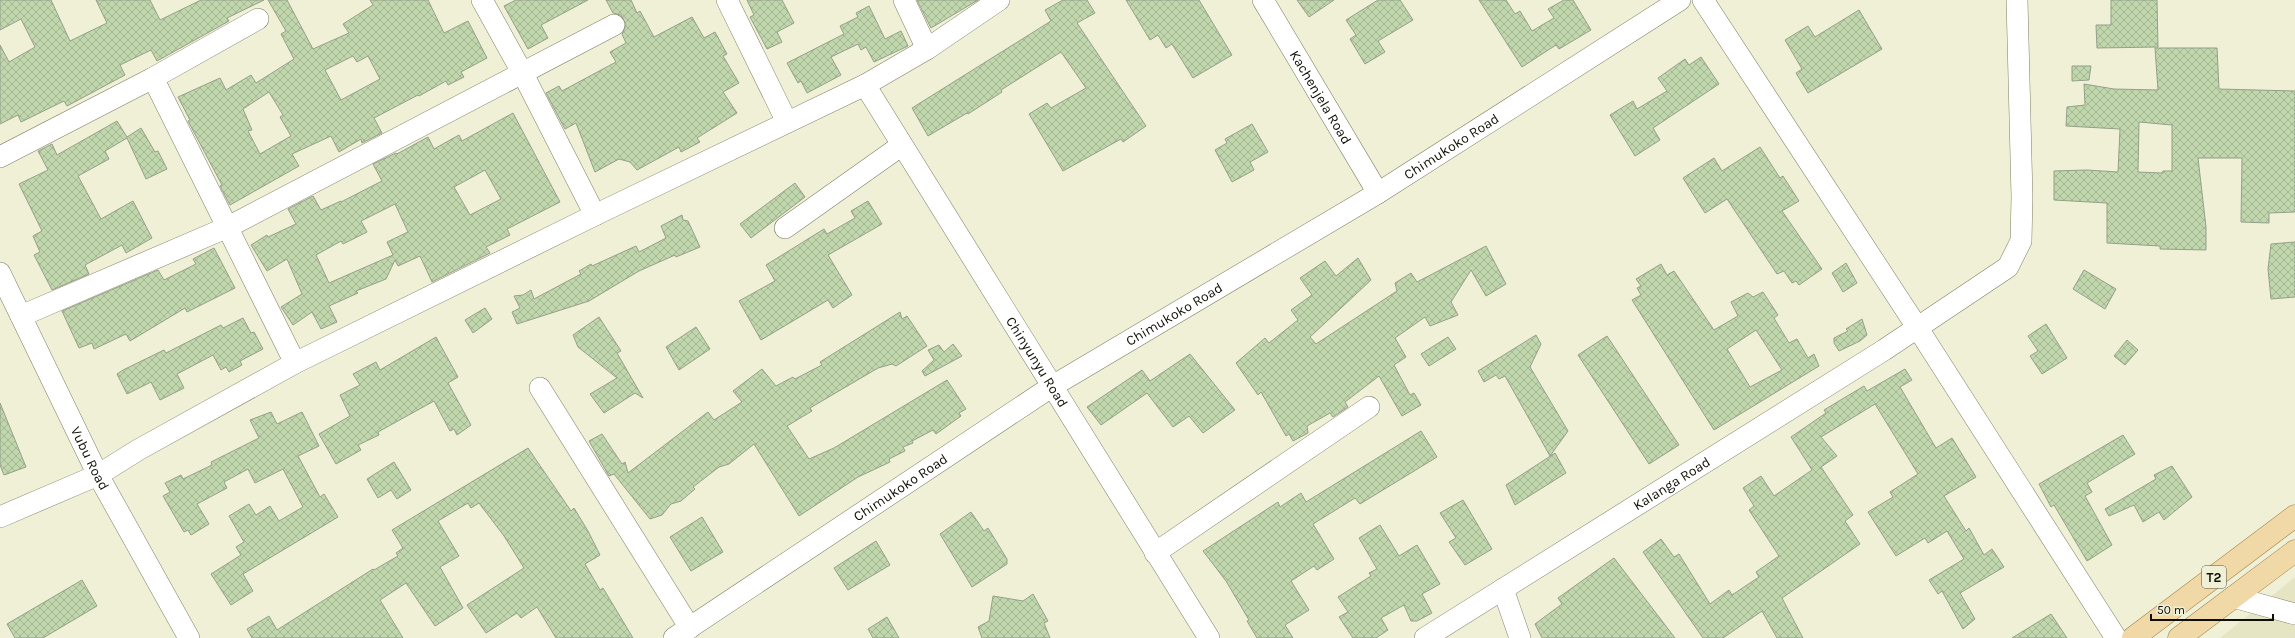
<svg xmlns="http://www.w3.org/2000/svg" width="2295" height="638" font-family="Karla,sans-serif">
<defs>
<pattern id="building-cross-hatch" width="8" height="8" patternUnits="userSpaceOnUse"><rect width="8" height="8" fill="#c0d6ac"/><path d="M0 0l8 8M0 8l8-8" fill="none" stroke="#a4b692"/></pattern>
</defs>
<rect width="100%" height="100%" fill="#f0f0d6"/>
<!-- built -->
<polygon fill="#e5e5c4" points="2295,577 2295,638 2220,638"/>
<!-- building -->
<g fill="url(#building-cross-hatch)" stroke="#94a08a" fill-rule="evenodd">
<polygon points="0,0 51,0 70,41 107,23 96,0 150,0 160,20 201,0 264,0 227,18 229,21 157,61 151,50 120,65 125,75 67,106 64,101 21,122 18,115 0,124 0,45 9,62 35,47 21,19 0,30"/>
<path d="M 268,0 L 287,0 L 313,49 L 349,33 L 343,24 L 373,5 L 370,0 L 428,0 L 444,33 L 468,21 L 487,58 L 461,72 L 464,77 L 448,85 L 446,81 L 419,96 L 418,95 L 374,118 L 382,133 L 362,143 L 361,139 L 339,152 L 331,136 L 292,154 L 299,166 L 230,205 L 220,186 L 222,185 L 188,121 L 190,120 L 178,97 L 220,78 L 226,90 L 251,75 L 256,83 L 294,59 L 281,34 L 286,31 ZM 353,56 L 357,62 L 368,56 L 380,79 L 341,100 L 325,70 ZM 269,92 L 283,115 L 280,117 L 291,136 L 260,154 L 248,131 L 252,130 L 243,109 Z"/>
<polygon points="516,0 588,0 541,25 548,38 528,49 504,6"/>
<polygon points="606,0 631,0 637,13 640,11 654,37 692,17 704,38 715,32 727,54 723,56 739,83 723,92 737,113 697,138 700,142 681,152 679,147 637,170 630,162 619,159 595,172 576,123 565,129 546,93 559,86 562,91 616,62 610,52 626,43 622,34 626,25 621,15 613,13"/>
<polygon points="747,0 782,0 794,23 777,32 782,42 767,49 750,17 754,15"/>
<polygon points="917,0 978,0 931,28"/>
<polygon points="1063,0 1087,0 1095,13 1077,23 1146,126 1123,142 1121,139 1063,171 1029,114 1047,103 1051,108 1086,88 1061,52 1001,90 1002,92 968,114 967,113 928,136 912,108 1051,21 1045,10"/>
<polygon points="1126,0 1199,0 1232,55 1193,78 1172,44 1166,48 1158,35 1150,40"/>
<polygon points="1297,0 1334,0 1309,17"/>
<polygon points="1378,0 1400,0 1413,20 1378,41 1385,52 1365,64 1350,39 1356,35 1346,20"/>
<polygon points="1479,0 1506,0 1515,14 1520,11 1532,31 1554,18 1548,9 1564,0 1573,0 1591,30 1559,49 1556,45 1522,67"/>
<polygon points="2111,0 2157,0 2158,47 2097,48 2096,25 2111,25"/>
<polygon points="869,6 885,39 901,31 908,46 874,62 866,47 861,50 858,44 831,57 841,75 807,93 801,81 798,83 787,63 844,34 840,26 858,17 856,13"/>
<polygon points="1859,10 1882,49 1808,93 1796,73 1802,69 1785,40 1808,26 1815,37"/>
<path d="M 2155,48 L 2217,48 L 2219,89 L 2295,91 L 2295,212 L 2269,213 L 2269,223 L 2241,222 L 2242,158 L 2198,158 L 2206,227 L 2206,250 L 2160,249 L 2160,246 L 2107,243 L 2107,203 L 2054,200 L 2054,171 L 2087,170 L 2118,172 L 2120,129 L 2066,126 L 2067,107 L 2085,105 L 2084,84 L 2114,89 L 2158,90 ZM 2139,122 L 2172,125 L 2172,171 L 2163,171 L 2162,173 L 2138,172 Z"/>
<polygon points="1701,57 1719,84 1653,128 1660,140 1635,156 1610,115 1633,101 1637,109 1667,91 1658,78 1685,59 1689,65"/>
<polygon points="2072,66 2091,66 2089,80 2072,81"/>
<path d="M 513,113 L 560,202 L 507,229 L 510,235 L 486,247 L 490,253 L 432,282 L 420,256 L 398,266 L 395,260 L 386,279 L 356,291 L 358,293 L 329,306 L 337,322 L 321,329 L 312,312 L 293,325 L 281,307 L 302,294 L 287,259 L 267,271 L 251,245 L 267,235 L 268,237 L 296,224 L 288,209 L 313,196 L 321,210 L 341,201 L 341,202 L 382,181 L 373,164 L 396,153 L 397,154 L 428,137 L 434,149 L 459,135 L 462,141 ZM 485,170 L 501,199 L 470,215 L 454,187 ZM 395,204 L 408,232 L 387,242 L 393,255 L 329,283 L 316,255 L 341,241 L 343,244 L 367,232 L 361,221 Z"/>
<polygon points="117,121 127,137 141,128 155,152 158,151 167,169 146,179 127,138 105,151 109,159 78,176 101,219 133,201 152,238 126,253 122,245 85,265 89,274 52,290 34,255 40,252 33,236 42,231 19,184 48,170 38,151 52,144 57,155"/>
<polygon points="1252,124 1268,152 1250,162 1254,170 1232,182 1215,150 1227,143 1225,139"/>
<polygon points="1760,147 1780,178 1783,176 1799,201 1782,211 1822,269 1799,285 1796,281 1792,283 1784,271 1777,274 1727,199 1705,213 1683,178 1714,158 1722,171"/>
<polygon points="795,183 805,197 751,238 740,224"/>
<polygon points="868,201 882,224 828,255 852,295 833,308 828,300 761,340 739,301 775,281 766,265 824,229 827,234 855,218 851,211"/>
<polygon points="682,215 683,220 688,221 700,247 676,257 675,255 639,271 589,301 517,324 512,312 520,308 514,296 523,295 531,290 534,299 581,274 579,271 591,264 592,266 636,246 639,252 666,238 661,226"/>
<polygon points="2295,242 2295,297 2271,299 2268,269 2271,244"/>
<polygon points="1486,246 1506,284 1486,296 1471,270 1451,302 1458,315 1430,326 1425,317 1395,338 1406,357 1394,365 1410,395 1414,393 1421,405 1402,416 1379,376 1345,402 1348,407 1333,417 1330,413 1307,426 1308,433 1293,441 1289,434 1286,436 1261,392 1258,395 1236,363 1265,338 1269,343 1298,320 1291,310 1312,295 1300,278 1325,261 1336,276 1358,258 1371,280 1310,337 1316,344 1397,291 1395,283 1411,273 1417,282"/>
<polygon points="214,248 235,288 187,312 185,308 130,341 126,334 94,349 92,343 79,348 62,311 158,270 164,280 196,264 193,259"/>
<polygon points="1846,263 1857,283 1843,292 1832,273"/>
<path d="M 1661,264 L 1667,275 L 1674,271 L 1714,330 L 1738,316 L 1731,302 L 1748,293 L 1753,297 L 1763,292 L 1778,315 L 1774,318 L 1789,343 L 1797,339 L 1808,358 L 1814,354 L 1819,366 L 1714,430 L 1632,300 L 1641,295 L 1637,288 L 1641,286 L 1636,279 ZM 1756,330 L 1782,370 L 1750,387 L 1727,349 Z"/>
<polygon points="2084,270 2116,289 2105,309 2073,289"/>
<polygon points="485,308 492,319 473,333 465,320"/>
<polygon points="900,312 902,319 907,316 927,346 896,366 892,364 878,368 810,408 812,411 787,426 809,459 834,448 947,380 966,409 959,413 961,416 936,434 933,430 912,441 913,443 903,447 905,451 889,459 890,462 858,477 799,516 754,444 729,464 719,467 693,487 695,489 681,501 671,504 662,515 650,519 614,474 609,476 589,441 602,434 622,464 625,462 628,473 708,412 714,420 742,402 733,391 762,369 776,386 793,377 795,379 822,365 820,362"/>
<polygon points="599,317 621,351 617,353 643,398 635,393 604,413 590,394 617,378 578,347 573,335"/>
<polygon points="243,318 251,333 254,332 263,349 240,361 242,365 229,372 226,367 221,370 213,355 177,374 184,388 160,400 151,382 127,394 117,374 123,370 164,350 166,353 221,325 223,328"/>
<polygon points="1862,319 1867,335 1860,341 1839,351 1834,343 1834,338 1848,331 1846,329"/>
<polygon points="2046,324 2067,358 2042,374 2030,356 2038,351 2028,336"/>
<polygon points="696,327 710,349 679,370 666,347"/>
<polygon points="1536,335 1541,344 1530,367 1568,431 1550,456 1505,376 1499,379 1496,375 1484,382 1478,371"/>
<polygon points="1607,336 1679,445 1649,464 1578,355"/>
<polygon points="436,337 458,377 448,383 471,425 457,435 454,429 450,431 434,401 378,432 379,435 358,445 361,450 336,464 319,434 350,416 340,395 360,385 353,374 376,362 380,370"/>
<polygon points="1448,337 1456,349 1429,366 1421,354"/>
<polygon points="2127,340 2138,350 2125,365 2114,356"/>
<polygon points="953,344 962,356 925,376 922,371 934,360 928,350 939,345 944,352"/>
<polygon points="1190,354 1235,410 1203,433 1189,416 1173,427 1147,393 1101,425 1087,407 1142,370 1150,381"/>
<polygon points="1905,369 1912,380 1900,387 1936,448 1952,438 1976,477 1944,496 1966,531 1969,528 1984,555 1992,549 2004,567 1960,593 1975,619 1963,629 1942,591 1938,594 1929,580 1964,559 1947,531 1928,543 1925,538 1896,556 1868,512 1893,497 1890,492 1918,474 1875,404 1821,437 1837,456 1821,467 1853,515 1845,521 1860,544 1782,598 1803,638 1777,638 1762,611 1723,638 1703,638 1643,552 1661,539 1674,557 1679,554 1710,604 1729,590 1732,595 1759,577 1756,572 1779,556 1749,510 1754,506 1743,488 1761,476 1774,496 1812,470 1791,437 1826,413 1824,410 1864,386 1867,391"/>
<polygon points="0,403 26,467 4,475 0,465"/>
<polygon points="271,412 277,424 302,412 319,446 298,456 320,497 324,494 338,517 243,574 253,591 231,605 211,574 241,555 236,547 244,542 229,516 249,504 256,515 270,506 279,521 303,507 283,469 255,483 248,469 224,482 227,488 197,504 209,524 191,535 188,530 184,532 163,496 170,492 165,483 181,475 183,479 212,465 211,462 259,438 250,420"/>
<polygon points="1421,431 1437,457 1360,504 1355,498 1313,524 1334,559 1317,570 1314,566 1291,581 1309,610 1285,625 1293,638 1257,638 1247,621 1249,620 1226,581 1203,551 1278,502 1280,507 1301,493 1306,502"/>
<polygon points="2123,435 2135,454 2087,483 2092,492 2085,496 2112,545 2087,561 2054,505 2051,507 2039,484"/>
<polygon points="528,448 571,511 574,508 588,531 600,555 585,564 600,590 603,588 633,638 556,638 537,607 521,618 517,613 486,633 467,605 524,568 504,536 479,503 471,508 468,503 438,521 459,556 440,567 463,608 435,626 406,583 380,600 403,638 252,638 247,629 269,616 277,630 373,569 374,570 398,556 396,553 403,548 392,530"/>
<polygon points="1555,453 1566,473 1515,505 1506,485"/>
<polygon points="394,462 411,490 397,499 391,490 378,498 367,479"/>
<polygon points="2172,466 2192,497 2164,520 2159,512 2143,522 2134,505 2109,516 2105,509 2156,479 2154,475"/>
<polygon points="1463,500 1492,549 1465,565 1449,542 1456,538 1440,513"/>
<polygon points="971,512 984,531 988,528 1007,559 1007,564 972,587 940,534"/>
<polygon points="702,517 723,552 691,571 670,537"/>
<polygon points="1380,525 1399,556 1417,545 1440,584 1422,594 1432,613 1417,621 1411,621 1404,605 1381,618 1388,630 1376,638 1353,638 1339,617 1348,612 1338,597 1371,576 1369,573 1377,569 1359,538"/>
<polygon points="876,541 890,565 848,590 834,568"/>
<polygon points="1614,558 1675,638 1542,638 1535,624 1562,604 1558,598"/>
<polygon points="82,580 97,606 43,638 15,638 7,624"/>
<polygon points="1033,594 1048,621 1044,623 1050,638 982,638 978,627 989,621 993,596 1023,601"/>
<polygon points="2051,614 2067,638 2012,638"/>
<polygon points="887,617 899,638 873,638 868,629"/>
</g>
<g fill="none" stroke-linecap="round" stroke-linejoin="round">
<defs>
<g id="minor">
<polyline points="482,0 523,74 595,215"/>
<polyline points="727,0 787,122"/>
<polyline points="904,0 927,49"/>
<path id="s1" d="M 1263,0 L 1378,193"/>
<polyline points="1703,0 1917,327 2116,638"/>
<polyline points="153,78 295,363"/>
<path id="s2" d="M 865,85 L 1209,638"/>
<polyline points="0,157 153,78 258,19"/>
<polyline points="785,228 902,145"/>
<path id="s3" d="M 0,273 L 98,475 L 189,638"/>
<polyline points="21,316 228,227 614,25"/>
<polyline points="540,388 690,628"/>
<polyline points="0,517 98,475 138,450 295,363 595,215 865,85 927,49 999,0"/>
<polyline points="1155,553 1369,407"/>
<polyline points="1503,589 1520,638"/>
<polyline points="2233,597 2295,614"/>
<path id="s4" d="M 674,638 L 1051,387 L 1378,193 L 1680,0"/>
<path id="s5" d="M 1425,638 L 1884,350 L 2008,267 L 2021,241 L 2022,197 L 2017,0"/>
</g>
<g id="major">
<polyline points="2133,638 2295,516"/>
<polyline points="2179,638 2295,551"/>
</g>
</defs>
<!-- minor casing -->
<use href="#minor" stroke="#7f7f67" stroke-width="22"/>
<!-- major casing -->
<use href="#major" stroke="#9c8249" stroke-width="23"/>
<!-- minor -->
<use href="#minor" stroke="#fff" stroke-width="21"/>
<!-- major -->
<use href="#major" stroke="#f1d9a7" stroke-width="22"/>
</g>
<g text-anchor="middle" dominant-baseline="central" stroke-width="3" stroke-linejoin="round" paint-order="stroke">
<!-- shield labels -->
<rect fill="#f0f0d6" stroke="#535245" stroke-width="1" x="2202" y="566" width="24" height="22" rx="3"/>
<g font-size="13" font-weight="bold" fill="#100f07">
<text x="2214" y="577">T2</text>
</g>
<!-- street labels -->
<g font-size="14" fill="#100f07" stroke="#f0f0d6">
<text stroke="none"><textPath href="#s1" startOffset="113">Kachenjela Road</textPath></text>
<text stroke="none"><textPath href="#s4" startOffset="920">Chimukoko Road</textPath></text>
<text stroke="none"><textPath href="#s4" startOffset="596">Chimukoko Road</textPath></text>
<text stroke="none"><textPath href="#s2" startOffset="326">Chinyunyu Road</textPath></text>
<text stroke="none"><textPath href="#s3" startOffset="206">Vubu Road</textPath></text>
<text stroke="none"><textPath href="#s5" startOffset="291">Kalanga Road</textPath></text>
<text stroke="none"><textPath href="#s4" startOffset="272">Chimukoko Road</textPath></text>
</g>
</g>
<!-- scale -->
<path d="M2151 614v6h122v-6" fill="none" stroke="#100f07" stroke-width="2"/>
<text x="2157" y="614" font-size="12" fill="#100f07" stroke="#f0f0d6" stroke-width="3" paint-order="stroke">50 m</text>
</svg>
